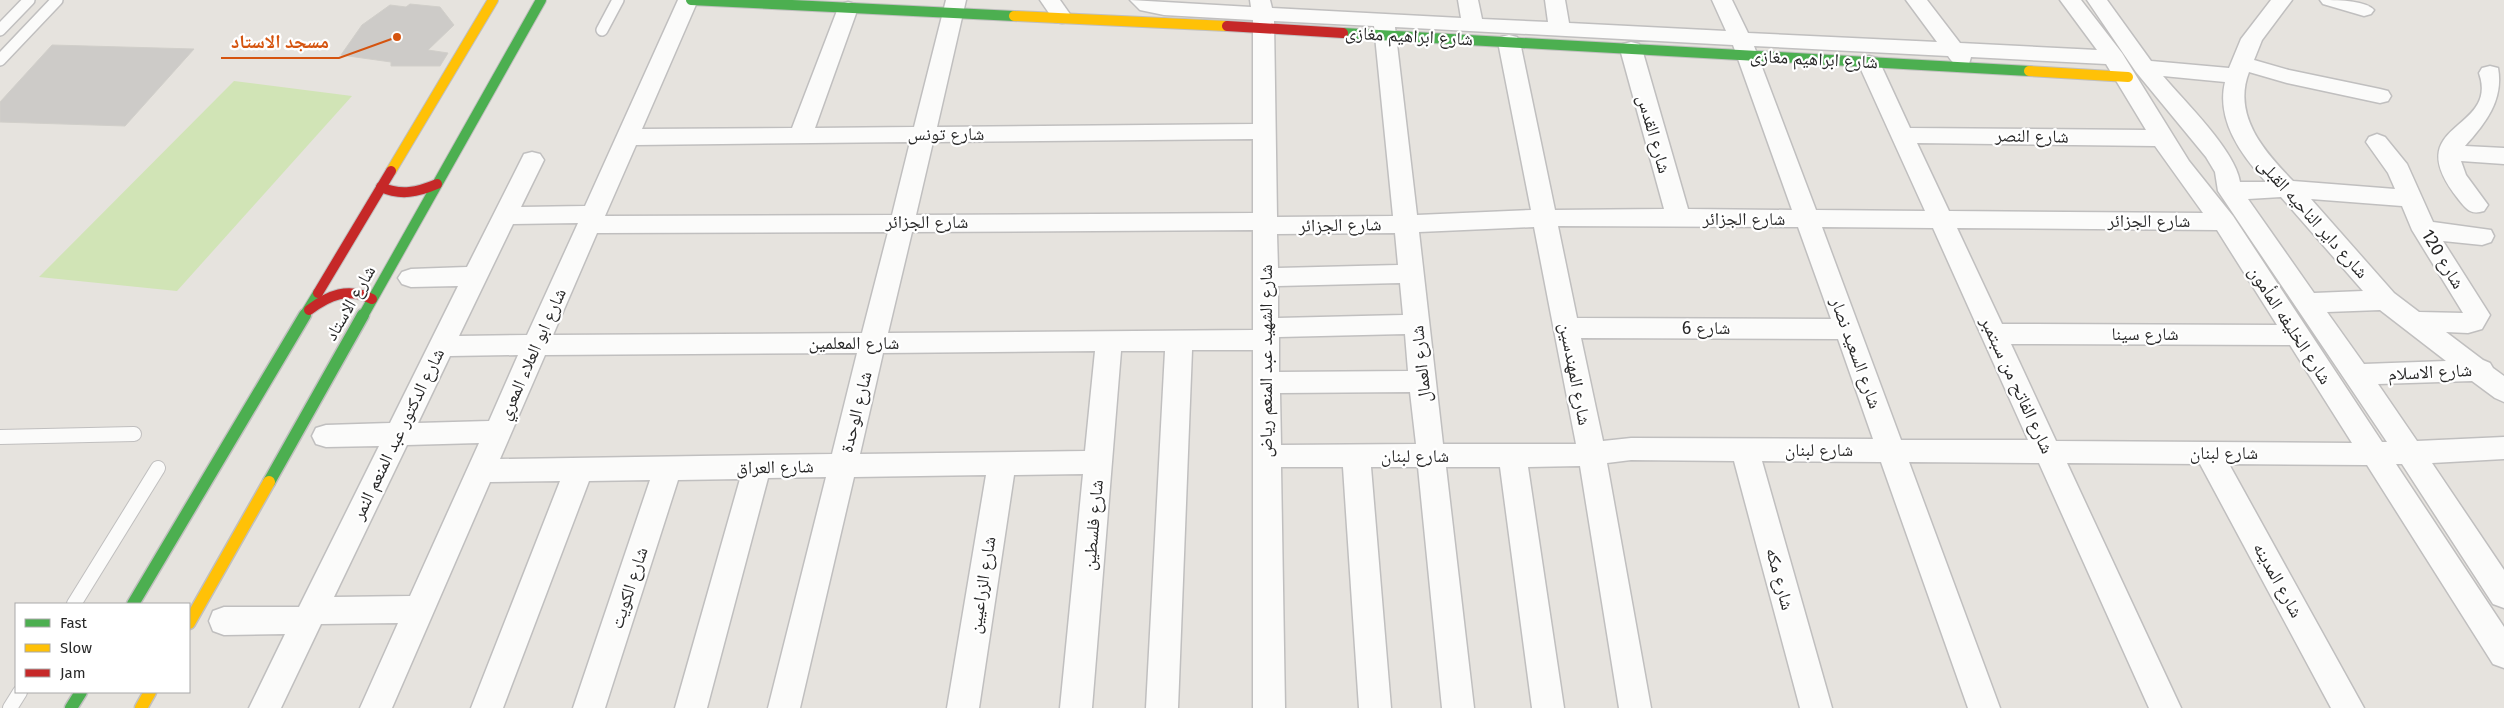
<svg xmlns="http://www.w3.org/2000/svg" width="2504" height="708" font-family="'Fira Sans','Noto Naskh Arabic',sans-serif">
<rect width="100%" height="100%" fill="#e6e3de"/>
<!-- pitch -->
<polygon fill="#d1e4b6" points="234,81 352,96 177,291 39,277"/>
<!-- building -->
<g fill="#cdcbc8" stroke="#d1cfca">
<polygon points="410,4 440,7 454,25 428,50 448,53 440,66 391,66 391,62 341,55 362,25 390,5 406,7"/>
<polygon points="52,45 194,49 125,126 0,122 0,102"/>
</g>
<g fill="none" stroke-linecap="round" stroke-linejoin="round">
<defs>
<g id="lane-far1">
<polyline points="0,30 29,0"/>
<polyline points="602,30 618,0"/>
<polyline points="0,60 57,0"/>
</g>
<g id="lane">
<polyline points="0,437 134,434"/>
<polyline points="74,604 158,468"/>
<polyline points="10,708 20,692"/>
</g>
<g id="street">
<path d="M 678,0 L 698,0 L 642,129 L 792,128 L 838,8 L 841,4 L 848,2 L 855,4 L 858,8 L 815,128 L 914,127 L 946,0 L 966,0 L 937,127 L 1253,124 L 1253,20 L 1164,15 L 1140,10 L 1130,0 L 1251,7 L 1250,0 L 1270,0 L 1272,8 L 1461,18 L 1458,0 L 1478,0 L 1482,19 L 1548,22 L 1545,0 L 1565,0 L 1569,23 L 1726,31 L 1712,0 L 1732,0 L 1748,33 L 1937,42 L 1906,0 L 1927,0 L 1960,43 L 2097,50 L 2060,0 L 2081,0 L 2122,53 L 2189,161 L 2233,216 L 2382,442 L 2387,442 L 2222,197 L 2218,191 L 2215,172 L 2206,157 L 2136,72 L 2087,0 L 2107,0 L 2151,61 L 2229,68 L 2241,39 L 2271,0 L 2292,0 L 2262,40 L 2254,60 L 2289,70 L 2380,89 L 2388,91 L 2391,96 L 2388,101 L 2380,103 L 2287,83 L 2249,72 C 2232,116 2265,152 2293,181 L 2395,189 L 2388,173 L 2366,142 L 2369,137 L 2377,134 L 2385,137 L 2407,164 L 2433,222 L 2491,230 L 2494,236 L 2491,242 L 2482,245 L 2443,241 L 2490,315 L 2482,329 L 2468,333 L 2446,332 L 2483,360 L 2490,363 L 2493,368 L 2504,376 L 2504,402 L 2495,398 L 2472,381 L 2378,384 L 2417,441 L 2504,437 L 2504,459 L 2432,463 L 2504,570 L 2504,608 L 2493,604 L 2402,464 L 2396,464 L 2504,627 L 2504,668 L 2493,664 L 2367,465 L 2229,464 L 2364,708 L 2331,708 L 2200,464 L 2067,463 L 2181,708 L 2149,708 L 2039,463 L 1909,462 L 2000,708 L 1968,708 L 1881,462 L 1762,461 L 1832,708 L 1800,708 L 1734,461 L 1631,460 L 1607,463 L 1651,708 L 1619,708 L 1580,466 L 1528,467 L 1564,708 L 1532,708 L 1500,467 L 1446,467 L 1474,708 L 1442,708 L 1418,467 L 1371,467 L 1391,708 L 1359,708 L 1343,467 L 1281,467 L 1285,708 L 1253,708 L 1253,350 L 1192,350 L 1178,708 L 1146,708 L 1165,351 L 1121,351 L 1092,708 L 1060,708 L 1083,474 L 1014,475 L 979,708 L 947,708 L 986,475 L 854,477 L 800,708 L 768,708 L 826,477 L 768,478 L 707,708 L 675,708 L 740,479 L 678,480 L 605,708 L 573,708 L 650,480 L 589,481 L 503,708 L 471,708 L 560,481 L 490,482 L 392,708 L 360,708 L 398,623 L 321,624 L 281,708 L 249,708 L 285,634 L 224,635 L 213,631 L 209,621 L 213,611 L 224,607 L 299,607 L 379,446 L 326,447 L 316,444 L 312,436 L 316,428 L 326,425 L 390,423 L 458,286 L 411,287 L 402,284 L 398,278 L 402,272 L 411,269 L 467,267 L 524,154 L 532,152 L 540,154 L 544,160 L 521,207 L 585,206 ZM 1274,21 L 1374,26 L 1393,216 L 1277,217 ZM 1395,27 L 1733,45 L 1792,210 L 1688,209 L 1642,49 L 1639,44 L 1631,42 L 1623,44 L 1620,49 L 1664,209 L 1555,210 L 1520,42 L 1517,37 L 1509,35 L 1501,37 L 1498,42 L 1531,210 L 1417,215 ZM 1754,46 L 1948,56 C 1954,65 1958,67 1969,64 L 1971,57 L 2106,64 L 2146,130 L 1910,128 L 1880,63 L 1877,58 L 1869,56 L 1861,58 L 1858,63 L 1925,211 L 1816,210 ZM 2163,76 L 2225,82 C 2216,120 2241,155 2266,182 L 2240,182 C 2235,150 2185,102 2163,76 ZM 1253,139 L 1253,213 L 916,215 L 933,142 ZM 910,142 L 892,215 L 605,216 L 636,145 ZM 1917,143 L 2155,146 L 2203,213 L 1949,211 ZM 2281,197 L 2363,291 L 2314,293 L 2248,199 ZM 2311,199 L 2402,206 L 2412,230 L 2463,313 L 2419,312 L 2394,293 ZM 578,223 L 527,335 L 459,336 L 513,224 ZM 1558,226 L 1798,227 L 1831,319 L 1577,318 ZM 1534,227 L 1576,444 L 1443,444 L 1419,232 ZM 1822,227 L 1933,228 L 2028,440 L 1901,440 ZM 1957,228 L 2217,230 L 2277,325 L 2002,324 ZM 1253,230 L 1253,330 L 888,333 L 912,232 ZM 888,232 L 862,333 L 553,335 L 597,233 ZM 1395,233 L 1398,265 L 1278,268 L 1277,234 ZM 1400,283 L 1403,315 L 1278,318 L 1278,286 ZM 2380,310 L 2446,361 L 2364,364 L 2327,312 ZM 1405,334 L 1408,371 L 1279,372 L 1279,337 ZM 1581,338 L 1838,339 L 1873,439 L 1631,438 L 1603,441 ZM 2011,344 L 2290,345 L 2352,443 L 2056,441 ZM 1095,351 L 1085,451 L 860,454 L 883,353 ZM 857,353 L 832,454 L 500,459 L 545,355 ZM 518,355 L 489,421 L 418,423 L 450,356 ZM 1410,392 L 1416,444 L 1281,445 L 1280,393 ZM 479,443 L 410,596 L 334,597 L 407,445 Z"/>
<polygon points="1040,0 1060,0 1072,17 1069,22 1062,23 1055,22"/>
<path d="M 2320,0 C 2335,0 2365,0 2374,10 L 2371,14 L 2364,16 L 2323,4 Z"/>
<path d="M 2490,66 L 2498,68 C 2504,100 2485,124 2465,146 L 2504,148 L 2504,164 L 2461,161 L 2466,175 L 2488,205 L 2484,211 C 2471,215 2467,210 2459,200 C 2396,121 2500,133 2479,73 L 2482,68 Z"/>
</g>
<g id="fast-far1">
<polyline points="691,0 1014,16"/>
<polyline points="1343,33 2029,71"/>
<polyline points="304,316 318,293"/>
<polyline points="363,316 541,0"/>
</g>
<g id="fast">
<polyline points="269,482 363,315"/>
<polyline points="133,604 305,315"/>
<polyline points="71,708 81,692"/>
</g>
<g id="slow-far1">
<polyline points="1014,16 1227,26"/>
<polyline points="2029,71 2128,77"/>
<polyline points="391,171 493,0"/>
</g>
<g id="slow">
<polyline points="189,623 269,482"/>
<polyline points="141,708 150,692"/>
</g>
<g id="jam">
<polyline points="1227,26 1343,33"/>
<path d="M 381,187 C 401,196 418,192 437,184"/>
<polyline points="318,293 391,171"/>
<path d="M 309,310 C 329,295 348,287 372,299"/>
</g>
</defs>
<!-- lane-far1 casing -->
<use href="#lane-far1" stroke="#c0bfbf" stroke-width="14"/>
<!-- lane casing -->
<use href="#lane" stroke="#c0bfbf" stroke-width="16"/>
<!-- street casing -->
<use href="#street" stroke="#c0bfbf" stroke-width="3"/>
<!-- fast-far1 casing -->
<use href="#fast-far1" stroke="#c0bfbf" stroke-width="12"/>
<!-- fast casing -->
<use href="#fast" stroke="#c0bfbf" stroke-width="15"/>
<!-- slow-far1 casing -->
<use href="#slow-far1" stroke="#c0bfbf" stroke-width="12"/>
<!-- slow casing -->
<use href="#slow" stroke="#c0bfbf" stroke-width="15"/>
<!-- jam casing -->
<use href="#jam" stroke="#c0bfbf" stroke-width="12"/>
<!-- lane-far1 -->
<use href="#lane-far1" stroke="#fbfbfa" stroke-width="11"/>
<!-- lane -->
<use href="#lane" stroke="#fbfbfa" stroke-width="14"/>
<!-- street -->
<use href="#street" fill="#fbfbfa" fill-rule="evenodd"/>
<!-- fast-far1 -->
<use href="#fast-far1" stroke="#4caf50" stroke-width="10"/>
<!-- fast -->
<use href="#fast" stroke="#4caf50" stroke-width="12"/>
<!-- slow-far1 -->
<use href="#slow-far1" stroke="#ffc107" stroke-width="10"/>
<!-- slow -->
<use href="#slow" stroke="#ffc107" stroke-width="12"/>
<!-- jam -->
<use href="#jam" stroke="#c62828" stroke-width="10"/>
</g>
<g text-anchor="middle" dominant-baseline="central" stroke-width="4.5" stroke-linejoin="round" paint-order="stroke">
<!-- street labels -->
<g font-size="18" fill="#282828" stroke="#fff">
<text transform="translate(1409 36) rotate(3)">شارع ابراهيم مغازى</text>
<text transform="translate(1814 59) rotate(3)">شارع ابراهيم مغازى</text>
<text x="946" y="134">شارع تونس</text>
<text transform="translate(1654 134) rotate(74)">شارع القدس</text>
<text transform="translate(2032 136) rotate(1)">شارع النصر</text>
<text transform="translate(2313 218) rotate(48)">شارع داير الناحيه القبلى</text>
<text x="1744" y="219">شارع الجزائر</text>
<text x="2149" y="221">شارع الجزائر</text>
<text x="927" y="222">شارع الجزائر</text>
<text transform="translate(1340 225) rotate(-1)">شارع الجزائر</text>
<text transform="translate(2443 259) rotate(59)">شارع 120</text>
<text transform="translate(350 303) rotate(-60)">شارع الاستاد</text>
<text transform="translate(2290 325) rotate(57)">شارع الخليفه المأمون</text>
<text x="1706" y="328">شارع 6</text>
<text x="2145" y="334">شارع سينا</text>
<text x="854" y="343">شارع المعلمين</text>
<text transform="translate(1856 353) rotate(70)">شارع السعيد نصار</text>
<text transform="translate(532 354) rotate(-66)">شارع ابو العلاء المعري</text>
<text transform="translate(1266 361) rotate(-90)">شارع الشهيد عبد المنعم رياض</text>
<text transform="translate(1421 364) rotate(-96)">شارع العمال</text>
<text transform="translate(2430 372) rotate(-3)">شارع الاسلام</text>
<text transform="translate(1575 374) rotate(79)">شارع المهندسين</text>
<text transform="translate(2017 385) rotate(65)">شارع الفاتح من سبتمبر</text>
<text transform="translate(856 412) rotate(-76)">شارع الوحدة</text>
<text transform="translate(398 434) rotate(-64)">شارع الدكتور عبد المنعم النمر</text>
<text x="1819" y="450">شارع لبنان</text>
<text x="2224" y="453">شارع لبنان</text>
<text x="1415" y="456">شارع لبنان</text>
<text transform="translate(775 467) rotate(-1)">شارع العراق</text>
<text transform="translate(1093 525) rotate(-85)">شارع فلسطين</text>
<text transform="translate(1780 579) rotate(75)">شارع مكه</text>
<text transform="translate(2278 580) rotate(61)">شارع المدينه</text>
<text transform="translate(982 585) rotate(-81)">شارع الزراعيين</text>
<text transform="translate(629 588) rotate(-72)">شارع الكويت</text>
</g>
</g>
<!-- callouts -->
<path fill="none" stroke="#d5540f" stroke-width="2" d="M397 37L339 58H221"/>
<circle fill="#d5540f" stroke="#fff" stroke-width="2" cx="397" cy="37" r="5"/>
<g font-size="19" text-anchor="middle" font-weight="bold" fill="#d5540f" stroke="#fff" stroke-width="4.5" stroke-linejoin="round" paint-order="stroke">
<text x="280" y="48">مسجد الاستاد</text>
</g>
<!-- legend -->
<rect x="15" y="603" width="175" height="90" fill="#ffffff" stroke="#a9a9a9"/>
<rect x="25" y="619" width="25" height="8" fill="#4caf50" stroke="#a9a9a9"/>
<text x="60" y="628" font-size="15" fill="#282828">Fast</text>
<rect x="25" y="644" width="25" height="8" fill="#ffc107" stroke="#a9a9a9"/>
<text x="60" y="653" font-size="15" fill="#282828">Slow</text>
<rect x="25" y="669" width="25" height="8" fill="#c62828" stroke="#a9a9a9"/>
<text x="60" y="678" font-size="15" fill="#282828">Jam</text>
</svg>
